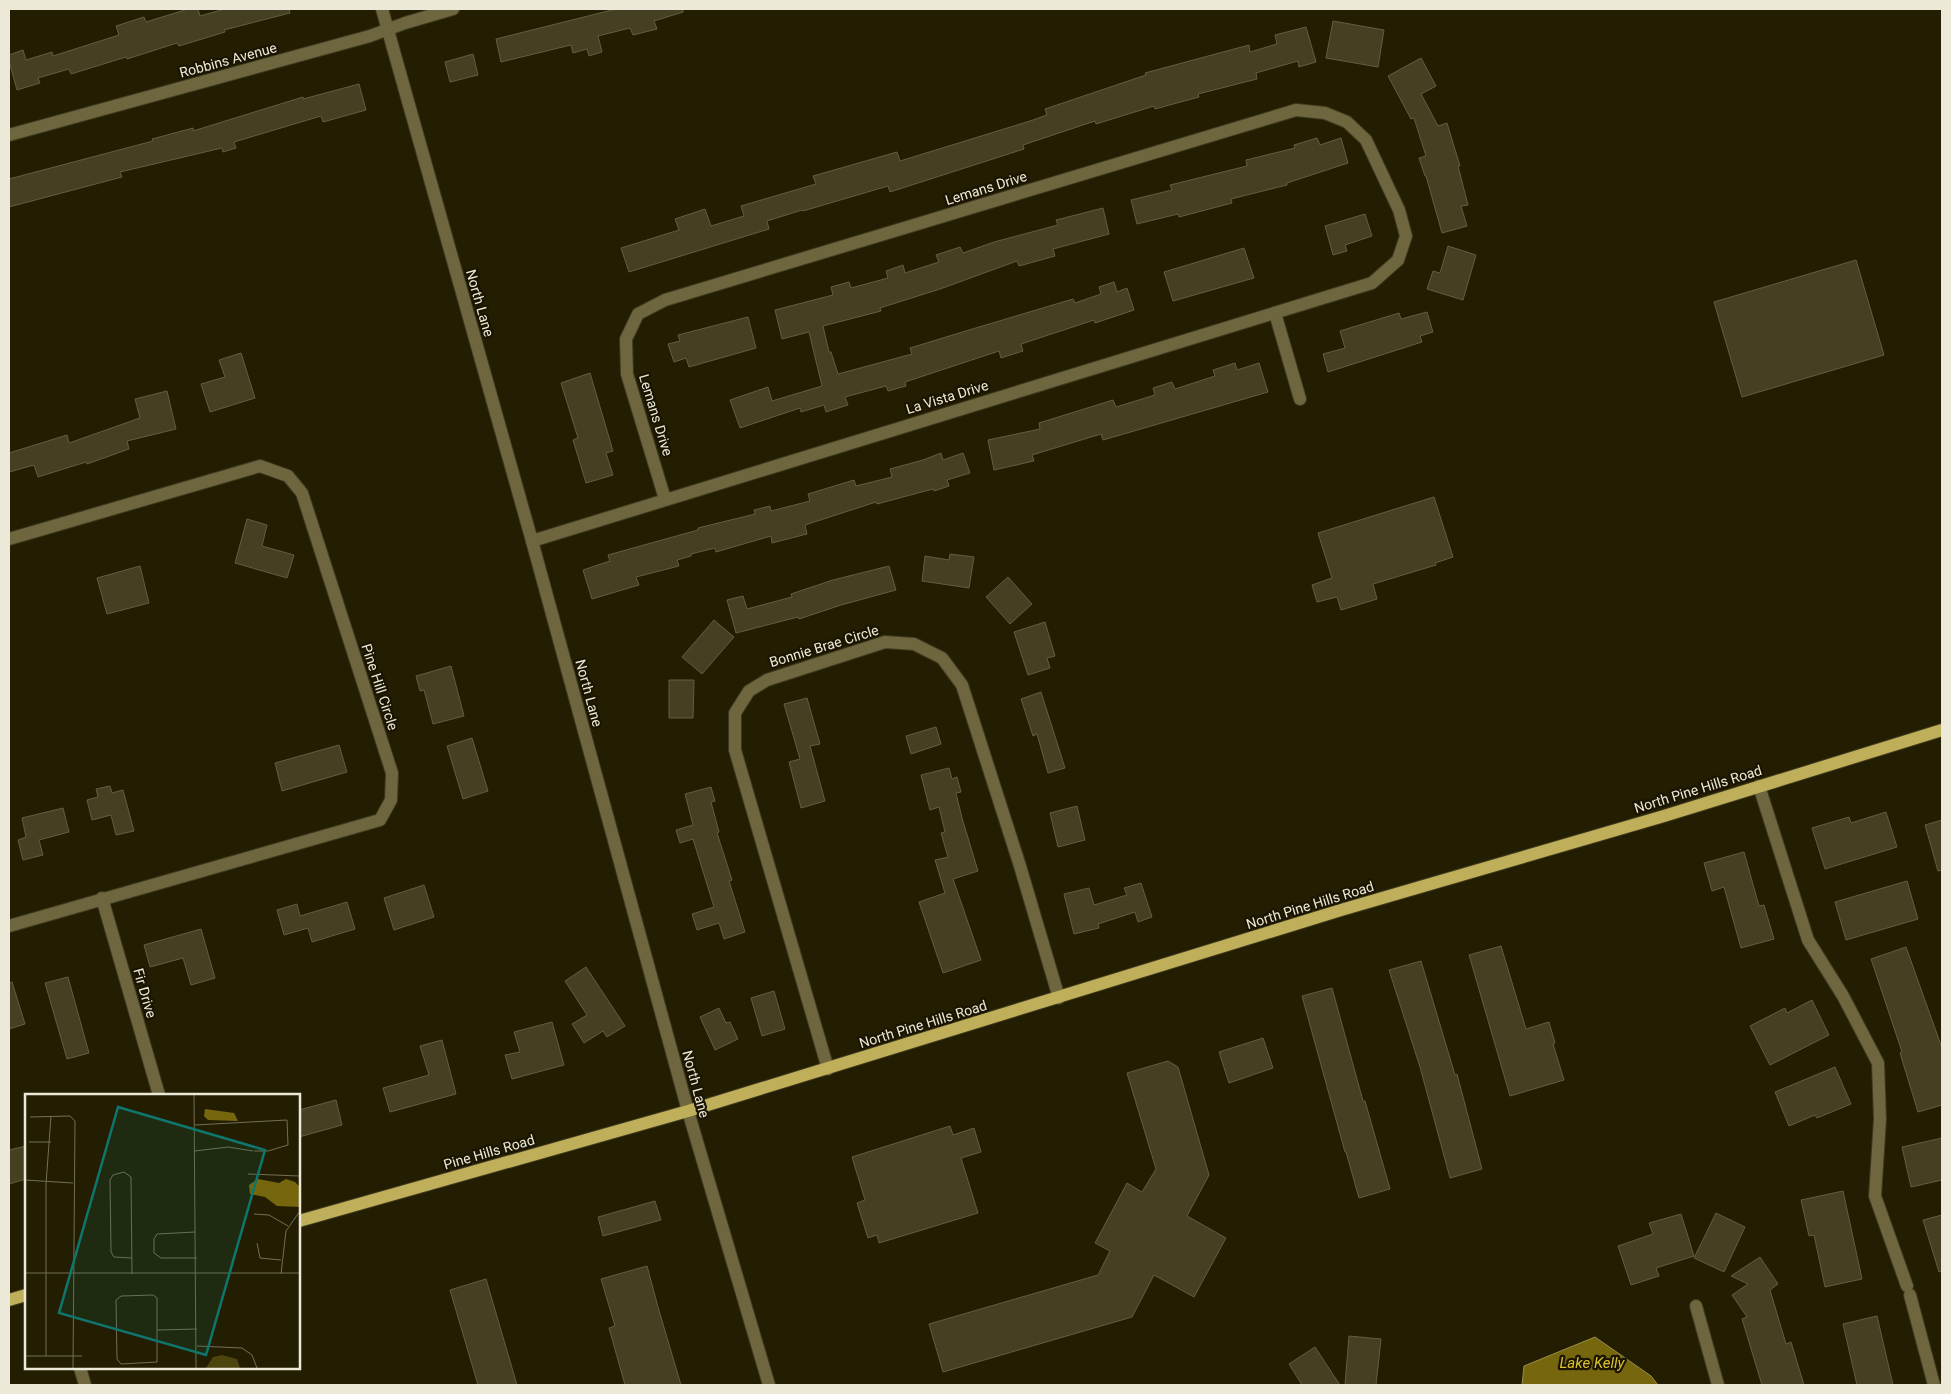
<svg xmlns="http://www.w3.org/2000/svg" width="1951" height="1394" font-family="Roboto,sans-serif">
<rect width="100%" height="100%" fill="#231e01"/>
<!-- water -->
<polygon fill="#76670e" stroke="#998e4b" points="1595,1337 1651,1376 1658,1385 1522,1385 1524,1366"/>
<!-- building -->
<g fill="#464022" stroke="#645e3f">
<polygon points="188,9 198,9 200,16 225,9 289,9 290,13 224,30 225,32 179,46 177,43 127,59 126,57 71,74 69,69 38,78 40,83 17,90 9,61 9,55 23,50 26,60 52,52 53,56 119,35 116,26 144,17 146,22"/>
<polygon points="616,9 683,9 683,12 654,21 657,29 633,35 630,28 598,36 602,52 589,56 587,49 573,53 571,45 501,62 496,39"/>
<polygon points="1333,21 1384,30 1378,67 1326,58"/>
<polygon points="1306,27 1316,62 1299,67 1298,61 1256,73 1257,79 1198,94 1199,97 1155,109 1154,106 1096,124 1095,121 1023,145 1024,149 890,192 888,186 803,211 802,210 767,221 769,229 629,272 621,248 679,230 675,219 705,209 711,226 744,216 741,206 816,184 813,176 897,152 900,161 1030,121 1047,115 1045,109 1146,75 1145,73 1249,45 1250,52 1277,44 1275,35"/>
<polygon points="473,54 478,75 450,82 445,62"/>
<polygon points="1421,58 1436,86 1421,94 1438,126 1447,123 1460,166 1458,166 1468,205 1461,206 1467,226 1442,233 1426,176 1425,176 1419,158 1426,156 1414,118 1411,119 1388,76"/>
<polygon points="359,84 366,110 323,122 321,116 234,142 236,148 223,152 222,148 120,172 122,177 9,207 9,179 153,141 152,139 193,128 193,131 303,97 303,99"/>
<polygon points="1317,138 1320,145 1341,138 1348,163 1287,183 1287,185 1231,199 1232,203 1179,217 1178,214 1137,224 1131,200 1172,190 1170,185 1247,166 1246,160 1295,148 1294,145"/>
<polygon points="1103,208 1109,234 1053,249 1055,256 1019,266 1017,261 940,289 880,308 881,311 823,326 829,352 831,352 838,374 912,354 910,348 969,330 1073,299 1075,303 1101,294 1099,287 1114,282 1117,292 1127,288 1134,310 1095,323 1094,320 1021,344 1023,351 1001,358 999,351 905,382 906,386 888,391 886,386 845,397 848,405 826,412 824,405 801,412 800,408 740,428 730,400 768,387 772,401 822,386 809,332 782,339 775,310 833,295 831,287 849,282 851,288 888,278 886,271 903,265 905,273 939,262 936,255 960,247 963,253 994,242 1058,225 1056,220"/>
<polygon points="1365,214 1372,236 1345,245 1347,251 1333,255 1325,226"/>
<polygon points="1448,246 1476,255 1463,300 1427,289 1433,271 1440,273"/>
<polygon points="1244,248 1254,278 1173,301 1164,272"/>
<polygon points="1856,260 1884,355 1742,397 1714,302"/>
<polygon points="1427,312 1433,332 1420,336 1422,342 1328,372 1323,354 1345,348 1340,331 1399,313 1401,319"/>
<polygon points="748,317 756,348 689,367 686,358 674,362 668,344 680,341 678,335"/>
<polygon points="241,353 255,398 210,412 201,384 225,377 219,360"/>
<polygon points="1235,363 1237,370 1259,363 1268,392 1103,440 1101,434 1032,455 1034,461 994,470 988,440 1040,429 1039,423 1113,400 1116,407 1155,395 1153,388 1172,382 1175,389 1215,376 1213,370"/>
<polygon points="590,373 613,451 606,453 613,475 586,483 573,440 578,438 561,383"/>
<polygon points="167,391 176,429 127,441 129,449 87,464 86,462 38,477 34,465 9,472 9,453 67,435 69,443 140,418 135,399"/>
<polygon points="941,453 943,460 963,453 970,473 947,480 949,486 934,491 933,489 877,504 876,502 805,525 807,534 772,543 771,536 716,552 715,548 691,554 691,556 677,560 679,566 636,577 639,585 592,599 583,570 610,561 608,555 698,530 698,528 755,514 754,510 770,506 771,511 810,501 808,494 854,480 856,486 892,477 890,469 923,460"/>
<polygon points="1434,497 1453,557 1435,563 1436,565 1373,584 1377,599 1341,610 1337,597 1317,602 1312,585 1332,578 1318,533"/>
<polygon points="247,519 267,525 262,546 294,555 287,578 235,563"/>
<polygon points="950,554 974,557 969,588 922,581 925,556 949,560"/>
<polygon points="140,566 149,603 107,614 97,578"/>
<polygon points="889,566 896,590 841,605 799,619 798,617 736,633 727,600 743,596 747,609 792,597 791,594 833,580"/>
<polygon points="1008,577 1032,604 1010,624 986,597"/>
<polygon points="714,620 734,637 702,674 682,657"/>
<polygon points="1045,622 1055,656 1047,658 1050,668 1028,675 1014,632"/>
<polygon points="451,666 464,716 433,724 424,690 420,691 416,676"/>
<polygon points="669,680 694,680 693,718 669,718"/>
<polygon points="1041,692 1065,768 1048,773 1037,734 1033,736 1021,699"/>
<polygon points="807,698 820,744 810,746 825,801 801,808 789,762 800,759 784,704"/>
<polygon points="936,727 941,744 911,754 906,736"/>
<polygon points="472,738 488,791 463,799 447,746"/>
<polygon points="339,745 347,772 282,791 275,763"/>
<polygon points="949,768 952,779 957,777 961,792 956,793 962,818 978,871 953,879 981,960 943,973 919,902 945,893 935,860 948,857 941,833 945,832 939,807 930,810 921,775"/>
<polygon points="110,786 112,793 123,790 134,831 116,835 111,815 92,820 87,800 98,797 96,789"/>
<polygon points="711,787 715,801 711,802 719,832 717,833 732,880 729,881 745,932 724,939 719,923 697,930 692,914 714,907 693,839 680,843 676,830 693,825 685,794"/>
<polygon points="1077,806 1085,840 1058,847 1050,813"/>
<polygon points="63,808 69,832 39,840 43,855 23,860 18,840 26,837 22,818"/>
<polygon points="1886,812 1897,847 1825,869 1812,828 1849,817 1851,823"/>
<polygon points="1942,820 1942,870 1938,871 1925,825"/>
<polygon points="1744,852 1759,906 1764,905 1774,939 1741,948 1724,887 1712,891 1704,863"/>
<polygon points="1907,881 1918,919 1846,940 1835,902"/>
<polygon points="1141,883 1152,917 1138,922 1135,912 1098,924 1099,928 1074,934 1064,894 1089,888 1094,905 1127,895 1124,888"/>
<polygon points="424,885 434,917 394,930 384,898"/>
<polygon points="347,902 355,929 312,942 308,928 284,935 277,910 297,904 300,916"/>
<polygon points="201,929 215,978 191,985 183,958 150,967 144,945"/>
<polygon points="1501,946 1526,1029 1549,1022 1555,1043 1553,1044 1564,1080 1510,1096 1469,955"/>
<polygon points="1906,947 1942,1048 1942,1105 1918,1112 1900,1053 1902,1052 1871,959"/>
<polygon points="1421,961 1455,1075 1457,1074 1482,1169 1450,1178 1420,1067 1389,970"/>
<polygon points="586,967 625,1026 607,1037 603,1031 584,1043 572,1024 587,1015 565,981"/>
<polygon points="68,977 89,1053 67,1059 45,983"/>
<polygon points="12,982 25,1024 9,1029 9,983"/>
<polygon points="1332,988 1363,1101 1365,1101 1390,1189 1359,1198 1346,1152 1345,1152 1302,996"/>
<polygon points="774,991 785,1029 762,1036 751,998"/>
<polygon points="1812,1000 1829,1035 1770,1065 1750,1026 1785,1008 1787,1013"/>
<polygon points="719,1008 726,1023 730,1022 738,1039 715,1050 700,1017"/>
<polygon points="552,1022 564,1065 512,1079 505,1055 520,1052 514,1032"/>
<polygon points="1263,1038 1273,1068 1229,1083 1219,1052"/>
<polygon points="442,1040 456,1094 390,1112 383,1088 429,1075 420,1046"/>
<polygon points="1168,1061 1178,1067 1209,1175 1187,1216 1226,1238 1194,1297 1154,1275 1132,1317 943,1372 929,1324 1098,1275 1110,1251 1095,1243 1127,1183 1142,1192 1156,1169 1127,1073"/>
<polygon points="1835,1067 1851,1104 1817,1118 1815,1115 1789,1126 1775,1092"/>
<polygon points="336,1100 342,1125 299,1137 299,1110"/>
<polygon points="950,1126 953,1135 974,1128 981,1152 961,1158 978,1213 879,1243 877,1235 868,1238 857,1203 865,1200 852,1157"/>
<polygon points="1942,1138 1942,1180 1911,1187 1902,1147"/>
<polygon points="26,1146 26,1179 9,1184 9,1150"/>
<polygon points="1843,1191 1862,1279 1825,1287 1814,1235 1809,1236 1801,1200"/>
<polygon points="655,1201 661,1220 603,1236 598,1217"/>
<polygon points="1716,1213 1745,1227 1724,1272 1694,1258"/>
<polygon points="1681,1214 1694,1256 1656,1268 1659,1276 1631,1285 1618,1246 1653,1234 1649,1223"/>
<polygon points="1942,1215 1942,1271 1939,1272 1923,1220"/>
<polygon points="1760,1257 1778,1284 1770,1290 1786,1344 1791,1342 1804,1385 1762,1385 1742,1319 1747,1317 1732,1295 1748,1284 1731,1276"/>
<polygon points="647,1266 658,1307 681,1385 625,1385 609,1328 615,1326 601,1279"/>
<polygon points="486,1279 517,1385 478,1385 450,1290"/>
<polygon points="1877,1316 1893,1385 1857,1385 1843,1324"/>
<polygon points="1349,1336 1381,1339 1376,1385 1345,1385"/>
<polygon points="1315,1347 1340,1385 1302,1385 1289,1364"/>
</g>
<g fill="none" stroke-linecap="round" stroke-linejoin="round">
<defs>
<g id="minor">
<polyline points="382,9 532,541 688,1111 769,1385"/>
<polyline points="9,135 370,36 405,23 453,9"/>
<polyline points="1275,313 1300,399"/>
<polyline points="9,539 260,466 288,476 302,493 392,773 391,800 380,820 9,926"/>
<polyline points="532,541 1372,283 1398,260 1406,236 1399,210 1366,140 1347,122 1325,113 1296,110 665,300 638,314 626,339 627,374 665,499"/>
<polyline points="1759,786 1808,940 1843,996 1878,1063 1880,1119 1875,1196 1907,1286"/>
<polyline points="102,898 159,1095"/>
<polyline points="828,1069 735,750 735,713 749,691 767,680 885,642 914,644 942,658 962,685 1020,866 1059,998"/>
<polyline points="1910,1295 1934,1385"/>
<polyline points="1696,1306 1718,1385"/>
<polyline points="80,1368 85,1385"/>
</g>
<g id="major">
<polyline points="299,1221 688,1111 1341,910 1664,816 1942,730"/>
<polyline points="9,1300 26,1295"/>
</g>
</defs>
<!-- minor casing -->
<use href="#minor" stroke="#3f3a1f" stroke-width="14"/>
<!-- major casing -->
<use href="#major" stroke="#3f3a1f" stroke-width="14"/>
<!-- minor -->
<use href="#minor" stroke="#6d663f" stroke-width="12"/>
<!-- major -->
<use href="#major" stroke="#bfaf5a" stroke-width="12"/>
</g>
<g text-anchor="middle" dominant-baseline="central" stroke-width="4.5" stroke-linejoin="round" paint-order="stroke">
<!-- street labels -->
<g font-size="14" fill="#ece9d8" stroke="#1a1400">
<text transform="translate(228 60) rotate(-15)">Robbins Avenue</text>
<text transform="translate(986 188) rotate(-17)">Lemans Drive</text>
<text transform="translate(480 303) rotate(74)">North Lane</text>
<text transform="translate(947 397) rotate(-17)">La Vista Drive</text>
<text transform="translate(656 415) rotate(73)">Lemans Drive</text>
<text transform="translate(824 646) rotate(-17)">Bonnie Brae Circle</text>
<text transform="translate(380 687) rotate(72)">Pine Hill Circle</text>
<text transform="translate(589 693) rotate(75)">North Lane</text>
<text transform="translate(1698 789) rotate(-17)">North Pine Hills Road</text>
<text transform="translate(1310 905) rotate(-17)">North Pine Hills Road</text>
<text transform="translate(145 993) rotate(74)">Fir Drive</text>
<text transform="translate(923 1024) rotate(-17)">North Pine Hills Road</text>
<text transform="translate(696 1084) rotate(75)">North Lane</text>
<text transform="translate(489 1152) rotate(-16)">Pine Hills Road</text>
</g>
<!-- water labels -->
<g font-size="15" font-style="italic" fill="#dbc22d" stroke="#1a1400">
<text x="1592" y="1363">Lake Kelly</text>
</g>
</g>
<!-- overview -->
<g transform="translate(25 1094)">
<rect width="275" height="275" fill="#231e01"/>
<path d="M 197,261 L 212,265 L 215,274 L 181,274 L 188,263 Z" fill="#4e450e"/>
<path d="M 180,15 L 209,19 L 213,27 L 183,26 L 179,22 ZM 233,85 L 254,89 L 261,85 L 270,88 L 275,93 L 275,113 L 252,112 L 240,103 L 225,100 L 224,91 Z" fill="#76670e"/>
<path fill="none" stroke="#736f57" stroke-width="1" d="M 169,1 L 171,274M 5,23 L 45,22 L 50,27 L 48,274M 170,31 L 262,26 L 263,51 L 243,57 L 229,57M 4,48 L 26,48M 170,57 L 203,53 L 228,57M 223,80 L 275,82M 0,86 L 48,89M 229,120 L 244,121 L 263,132M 170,138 L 132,140 L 129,145 L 129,159 L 136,164 L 172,164M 232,149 L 235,164 L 256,166M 107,164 L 89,163 L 86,158 L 85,86 L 88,81 L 99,78 L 106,83 L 107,180M 0,179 L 275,179M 256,180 L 261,137 L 275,117M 128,201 L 132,204 L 132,268 L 96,270 L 92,265 L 91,206 L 96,202 ZM 132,236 L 172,235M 172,252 L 217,254 L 227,261 L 232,274M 0,262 L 57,262M 21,262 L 21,90 L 26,22"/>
<path fill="#0f766e" fill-opacity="0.15" stroke="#0f766e" stroke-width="2.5" d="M 93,13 L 240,56 L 181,261 L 34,219 Z"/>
<rect width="275" height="275" fill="none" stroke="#ece9d8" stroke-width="2.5"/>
</g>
<!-- border -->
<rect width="1951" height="1394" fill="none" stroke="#ece9d8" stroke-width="20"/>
</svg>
